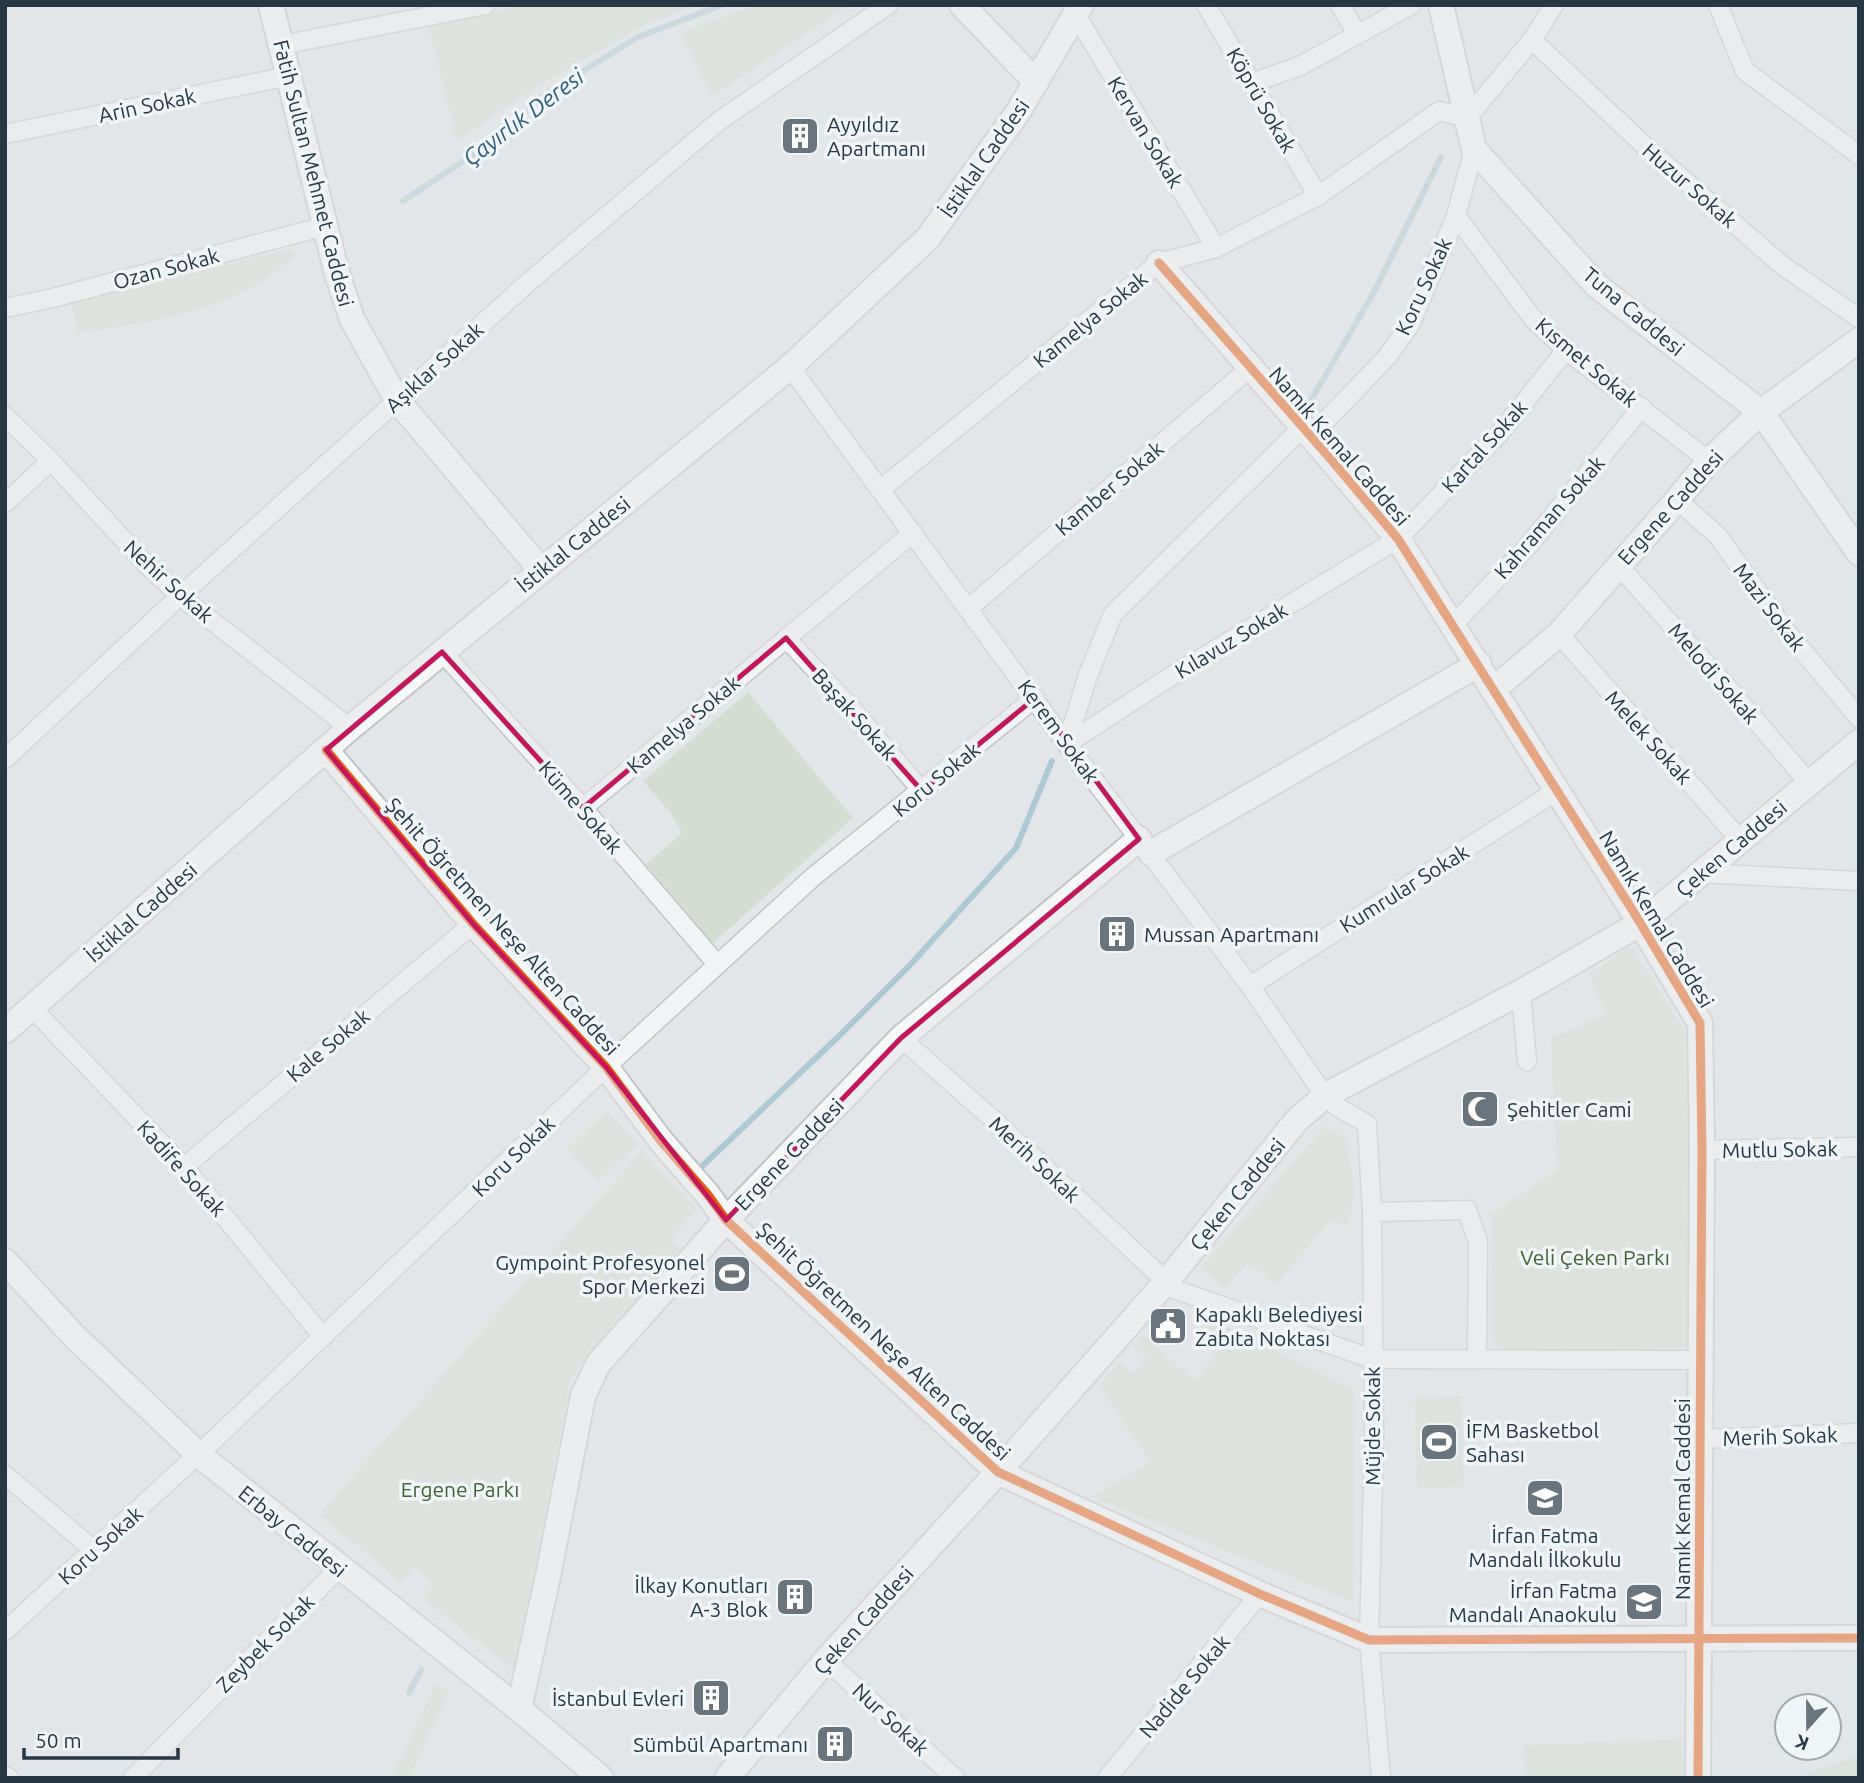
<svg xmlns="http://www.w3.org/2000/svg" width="1864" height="1783" font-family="Ubuntu,sans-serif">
<rect width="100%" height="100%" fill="#e3e6e8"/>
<!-- green -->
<g fill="#d5ddd3">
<polygon points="525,5 699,5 646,24 533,89 457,141 428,24"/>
<polygon points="757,5 850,5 712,96 681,32"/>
<path d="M 292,249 L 296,257 C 278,269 260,284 241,293 C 190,318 133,324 78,333 L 71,300 Z"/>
<polygon points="748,692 853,818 712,944 646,864 682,833 670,812 643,781"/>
<polygon points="1631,946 1685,1031 1688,1163 1687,1348 1504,1351 1492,1342 1491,1215 1557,1171 1551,1038 1607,1014 1589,974"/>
<polygon points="607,1112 638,1144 598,1181 567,1148"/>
<polygon points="1326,1125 1347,1141 1355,1194 1348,1225 1330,1220 1275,1286 1258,1269 1247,1264 1224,1289 1201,1268"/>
<polygon points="642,1151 697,1209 671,1238 680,1249 571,1378 515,1670 423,1599 435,1584 415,1566 401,1582 319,1515"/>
<polygon points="1198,1312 1353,1389 1355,1406 1353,1602 1092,1497 1151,1462 1099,1386 1120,1362 1134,1374 1147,1358 1133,1346 1143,1335 1194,1380 1223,1347 1193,1316"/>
<polygon points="1461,1396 1464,1487 1417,1488 1415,1397"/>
<polygon points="436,1684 449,1692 409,1778 391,1778"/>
<polygon points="1682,1739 1684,1778 1525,1778 1523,1745"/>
<polygon points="1859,1756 1859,1778 1807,1778 1805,1773"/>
</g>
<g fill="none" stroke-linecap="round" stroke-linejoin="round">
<!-- stream -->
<g stroke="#aec9d6" stroke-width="6">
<polyline points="403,201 485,147 546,94 638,37 722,5"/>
<polyline points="1310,402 1374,292 1441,157"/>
<polyline points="695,1173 841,1034 911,964 1016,848 1052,761"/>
<polyline points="409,1693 421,1670"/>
</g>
<defs>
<g id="street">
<polyline points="1206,5 1318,196"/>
<polyline points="1340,5 1357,33"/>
<polyline points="1718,5 1745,71 1859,155"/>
<polyline points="1076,15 1216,248"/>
<polyline points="1532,40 1647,148 1783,266 1859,318"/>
<polyline points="282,45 485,5"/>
<polyline points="1252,83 1300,66 1411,5"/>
<polyline points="5,134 289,76"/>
<polyline points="1456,216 1534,320 1566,350 1709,461"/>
<polyline points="5,308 53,298 325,226"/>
<polyline points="790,367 1067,744 1250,986 1318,1086 1336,1106 1367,1124 1372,1212 1374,1435 1369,1640 1381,1778"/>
<polyline points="5,416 51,461 145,563 180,596 350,728"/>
<polyline points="1311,436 1386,358 1410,325 1456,216 1474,149"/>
<polyline points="881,489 1159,263 1216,248 1318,196 1439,111 1467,118 1532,40 1554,5"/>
<polyline points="1677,500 1718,536 1786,631 1859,718"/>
<polyline points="5,503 51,461"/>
<polyline points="1618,565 1736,697 1809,783"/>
<polyline points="969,608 1250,368"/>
<polyline points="1453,625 1528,546 1642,407"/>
<polyline points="1559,634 1740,840"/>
<polyline points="786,638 852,709 922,791"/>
<polyline points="442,652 583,808 717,964"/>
<polyline points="1067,744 1165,680 1398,539 1499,434 1566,350"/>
<polyline points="1067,744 1087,678 1113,614 1303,427"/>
<polyline points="5,759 180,596 531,280 719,121 888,5"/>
<polyline points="583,808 913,533"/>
<polyline points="1700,873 1859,881"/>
<polyline points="1250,986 1558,790"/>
<polyline points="1521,992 1527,1061"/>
<polyline points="32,1008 184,1167 323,1337"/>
<polyline points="901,1038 997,1123 1174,1289 1372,1359 1700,1360"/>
<polyline points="1702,1150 1859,1147"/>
<polyline points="184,1167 473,924"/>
<polyline points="1372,1212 1467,1210 1478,1242 1477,1358"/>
<polyline points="1701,1439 1859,1433"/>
<polyline points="5,1475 94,1550"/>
<polyline points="5,1631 218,1436 606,1067 813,877 1035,698"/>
<polyline points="826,1660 955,1778"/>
<polyline points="5,1776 9,1778"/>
<polyline points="133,1778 339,1568"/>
<polyline points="1107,1778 1260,1594"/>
</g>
<g id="secondary">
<polyline points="271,5 337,274 352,319 397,400 541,570"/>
<polyline points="962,5 1036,82"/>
<polyline points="1441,5 1474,149 1597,286 1761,412 1859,553"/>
<polyline points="1159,263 1329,457 1398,539 1633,911 1700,1023 1702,1150 1698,1778"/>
<polyline points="1494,689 1559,634 1677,500 1709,461 1761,412 1859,340"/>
<polyline points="326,750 473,924 606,1067 661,1141 708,1195 726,1220 998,1472 1260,1594 1369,1640 1859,1638"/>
<polyline points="1151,853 1479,664"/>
<polyline points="5,1031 350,728 790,367 928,238 1018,112 1081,5"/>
<polyline points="5,1261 74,1336 198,1454 519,1709 601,1778"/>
<polyline points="519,1709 548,1576 583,1396 598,1364 726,1220 901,1038 1139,839"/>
<polyline points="727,1778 826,1660 998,1472 1166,1282 1297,1120 1326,1095 1521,992 1641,923 1859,742"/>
</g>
</defs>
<!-- street casing -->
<use href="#street" stroke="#c1c4c6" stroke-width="21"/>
<!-- secondary casing -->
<use href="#secondary" stroke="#c1c4c6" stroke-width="28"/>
<!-- street -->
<use href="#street" stroke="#f2f4f5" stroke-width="18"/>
<!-- secondary -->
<use href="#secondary" stroke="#f6f7f7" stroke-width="24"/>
<defs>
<g id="cycleway">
<polyline points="1159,263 1329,457 1398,539 1633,911 1700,1023 1702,1150 1698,1778"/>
<polyline points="326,750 473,924 606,1067 661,1141 708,1195 726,1220 998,1472 1260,1594 1369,1640 1859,1638"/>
</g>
</defs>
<!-- cycleway casing -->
<use href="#cycleway" stroke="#f0f5f8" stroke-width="13"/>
<!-- cycleway -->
<use href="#cycleway" stroke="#e8590c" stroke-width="9"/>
</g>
<!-- marked area -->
<path d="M0 0H1864V1783H0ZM 786,638 L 922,791 L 1035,698 L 1139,839 L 901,1038 L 726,1220 L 606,1067 L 473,924 L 326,750 L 442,652 L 583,808 Z" fill="#e3e6e8" fill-opacity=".55" fill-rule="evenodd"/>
<path fill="none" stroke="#c2185b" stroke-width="5" stroke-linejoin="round" d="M 786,638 L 922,791 L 1035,698 L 1139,839 L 901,1038 L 726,1220 L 606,1067 L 473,924 L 326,750 L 442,652 L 583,808 Z"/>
<!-- icons -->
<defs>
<symbol id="building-square" viewBox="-11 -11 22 22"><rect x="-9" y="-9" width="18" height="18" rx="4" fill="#69747d" stroke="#f0f5f8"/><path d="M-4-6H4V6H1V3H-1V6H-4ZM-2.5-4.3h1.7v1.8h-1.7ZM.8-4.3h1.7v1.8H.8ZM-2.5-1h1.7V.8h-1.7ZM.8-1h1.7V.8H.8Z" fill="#fff"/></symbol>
<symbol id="mosque-square" viewBox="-11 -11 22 22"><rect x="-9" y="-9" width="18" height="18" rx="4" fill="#69747d" stroke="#f0f5f8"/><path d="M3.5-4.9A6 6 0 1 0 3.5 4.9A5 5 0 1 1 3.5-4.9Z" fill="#fff"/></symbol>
<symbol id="stadium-square" viewBox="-11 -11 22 22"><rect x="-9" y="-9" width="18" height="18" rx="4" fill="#69747d" stroke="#f0f5f8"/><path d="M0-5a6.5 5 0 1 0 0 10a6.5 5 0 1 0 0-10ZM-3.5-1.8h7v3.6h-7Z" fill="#fff"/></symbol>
<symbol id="civic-square" viewBox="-11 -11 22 22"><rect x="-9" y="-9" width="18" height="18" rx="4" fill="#69747d" stroke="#f0f5f8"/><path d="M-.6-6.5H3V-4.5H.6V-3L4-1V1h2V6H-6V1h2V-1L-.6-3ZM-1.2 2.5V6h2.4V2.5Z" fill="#fff"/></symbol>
<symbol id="school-square" viewBox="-11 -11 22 22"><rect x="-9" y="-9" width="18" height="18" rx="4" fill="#69747d" stroke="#f0f5f8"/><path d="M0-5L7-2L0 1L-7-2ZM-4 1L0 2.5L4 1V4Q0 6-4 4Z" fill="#fff"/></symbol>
</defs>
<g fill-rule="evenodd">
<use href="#building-square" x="778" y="114" width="44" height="44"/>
<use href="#building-square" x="1095" y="912" width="44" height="44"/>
<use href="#mosque-square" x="1458" y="1087" width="44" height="44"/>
<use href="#stadium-square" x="710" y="1252" width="44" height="44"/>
<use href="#civic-square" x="1146" y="1304" width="44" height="44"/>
<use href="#stadium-square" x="1417" y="1420" width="44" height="44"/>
<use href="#school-square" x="1523" y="1476" width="44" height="44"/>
<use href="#building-square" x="773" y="1575" width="44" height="44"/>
<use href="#school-square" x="1622" y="1580" width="44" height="44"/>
<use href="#building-square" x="689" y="1676" width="44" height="44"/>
<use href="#building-square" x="813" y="1722" width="44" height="44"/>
</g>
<g text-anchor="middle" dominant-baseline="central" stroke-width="7" stroke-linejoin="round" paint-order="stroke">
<!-- street labels -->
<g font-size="21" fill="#273744" stroke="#f0f5f8">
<text transform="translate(1262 100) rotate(60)">Köprü Sokak</text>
<text transform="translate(147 105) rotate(-12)">Arin Sokak</text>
<text transform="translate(1146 132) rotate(59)">Kervan Sokak</text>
<text transform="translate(984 158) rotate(-55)">İstiklal Caddesi</text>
<text transform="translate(314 173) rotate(76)">Fatih Sultan Mehmet Caddesi</text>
<text transform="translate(1690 185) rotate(41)">Huzur Sokak</text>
<text transform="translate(166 268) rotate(-15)">Ozan Sokak</text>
<text transform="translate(1423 286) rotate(-65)">Koru Sokak</text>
<text transform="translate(1634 311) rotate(40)">Tuna Caddesi</text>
<text transform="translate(1090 319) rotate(-39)">Kamelya Sokak</text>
<text transform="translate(1587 362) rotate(40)">Kısmet Sokak</text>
<text transform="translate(434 367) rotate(-42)">Aşıklar Sokak</text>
<text transform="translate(1340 446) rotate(49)">Namık Kemal Caddesi</text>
<text transform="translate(1484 446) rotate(-48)">Kartal Sokak</text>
<text transform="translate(1109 488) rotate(-40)">Kamber Sokak</text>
<text transform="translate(1670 507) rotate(-48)">Ergene Caddesi</text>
<text transform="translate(1549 517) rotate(-49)">Kahraman Sokak</text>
<text transform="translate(573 544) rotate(-39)">İstiklal Caddesi</text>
<text transform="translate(169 581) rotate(42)">Nehir Sokak</text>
<text transform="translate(1770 607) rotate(53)">Mazi Sokak</text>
<text transform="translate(1231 640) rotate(-31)">Kılavuz Sokak</text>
<text transform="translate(1714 673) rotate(49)">Melodi Sokak</text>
<text transform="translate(855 714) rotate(48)">Başak Sokak</text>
<text transform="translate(683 724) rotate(-40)">Kamelya Sokak</text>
<text transform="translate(1059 731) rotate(54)">Kerem Sokak</text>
<text transform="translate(1649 737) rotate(48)">Melek Sokak</text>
<text transform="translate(936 779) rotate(-39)">Koru Sokak</text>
<text transform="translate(581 807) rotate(49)">Küme Sokak</text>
<text transform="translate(1731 848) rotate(-40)">Çeken Caddesi</text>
<text transform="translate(1404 888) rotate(-32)">Kumrular Sokak</text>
<text transform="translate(141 912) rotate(-41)">İstiklal Caddesi</text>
<text transform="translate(1657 919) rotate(59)">Namık Kemal Caddesi</text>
<text transform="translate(503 926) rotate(48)">Şehit Öğretmen Neşe Alten Caddesi</text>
<text transform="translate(328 1045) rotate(-40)">Kale Sokak</text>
<text transform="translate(1780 1149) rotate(-1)">Mutlu Sokak</text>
<text transform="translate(789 1154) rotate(-46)">Ergene Caddesi</text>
<text transform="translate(513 1156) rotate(-44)">Koru Sokak</text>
<text transform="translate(1035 1159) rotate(43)">Merih Sokak</text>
<text transform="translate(182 1168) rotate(48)">Kadife Sokak</text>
<text transform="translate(1237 1194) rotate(-51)">Çeken Caddesi</text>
<text transform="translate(884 1341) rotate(43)">Şehit Öğretmen Neşe Alten Caddesi</text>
<text transform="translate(1372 1426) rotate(-90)">Müjde Sokak</text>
<text transform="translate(1780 1436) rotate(-2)">Merih Sokak</text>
<text transform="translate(1682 1499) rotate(-90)">Namık Kemal Caddesi</text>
<text transform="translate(293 1531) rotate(39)">Erbay Caddesi</text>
<text transform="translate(100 1545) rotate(-42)">Koru Sokak</text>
<text transform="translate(863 1620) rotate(-48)">Çeken Caddesi</text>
<text transform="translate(265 1643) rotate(-45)">Zeybek Sokak</text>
<text transform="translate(1184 1686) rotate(-50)">Nadide Sokak</text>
<text transform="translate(891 1719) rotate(43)">Nur Sokak</text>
</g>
<!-- poi labels -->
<g font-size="21" fill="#273744" stroke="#f0f5f8" text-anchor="start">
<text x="827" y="124">Ayyıldız<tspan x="827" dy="24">Apartmanı</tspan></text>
<text x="1144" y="934">Mussan Apartmanı</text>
<text x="1507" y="1109">Şehitler Cami</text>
<text x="705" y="1262" text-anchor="end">Gympoint Profesyonel<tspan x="705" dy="24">Spor Merkezi</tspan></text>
<text x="1195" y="1314">Kapaklı Belediyesi<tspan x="1195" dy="24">Zabıta Noktası</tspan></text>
<text x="1466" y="1430">İFM Basketbol<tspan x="1466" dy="24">Sahası</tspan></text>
<text x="1545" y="1535" text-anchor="middle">İrfan Fatma<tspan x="1545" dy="24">Mandalı İlkokulu</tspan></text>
<text x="768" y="1585" text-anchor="end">İlkay Konutları<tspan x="768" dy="24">A-3 Blok</tspan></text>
<text x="1617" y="1590" text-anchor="end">İrfan Fatma<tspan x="1617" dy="24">Mandalı Anaokulu</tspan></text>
<text x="684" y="1698" text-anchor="end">İstanbul Evleri</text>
<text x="808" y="1744" text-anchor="end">Sümbül Apartmanı</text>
</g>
<!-- park labels -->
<g font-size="21" fill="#446133" stroke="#f0f5f8">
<text x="1595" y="1257">Veli Çeken Parkı</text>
<text x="460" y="1489">Ergene Parkı</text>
</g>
<!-- water labels -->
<g font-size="23" font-style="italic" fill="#2e5f7b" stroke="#f0f5f8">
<text transform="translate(523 117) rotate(-37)">Çayırlık Deresi</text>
</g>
</g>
<!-- border -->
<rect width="1864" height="1783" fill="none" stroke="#273744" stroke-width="14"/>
<!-- north arrow -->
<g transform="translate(1808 1727) rotate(201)"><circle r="33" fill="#f0f5f8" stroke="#a0a9b0" stroke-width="2"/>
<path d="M0-5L12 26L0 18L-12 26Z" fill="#69747d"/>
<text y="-10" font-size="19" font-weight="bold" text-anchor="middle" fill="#273744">K</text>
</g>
<!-- scale -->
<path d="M24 1748v10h154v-10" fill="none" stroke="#273744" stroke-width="3.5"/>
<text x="35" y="1748" font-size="21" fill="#273744" stroke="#f0f5f8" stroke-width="5" paint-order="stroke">50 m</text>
</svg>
